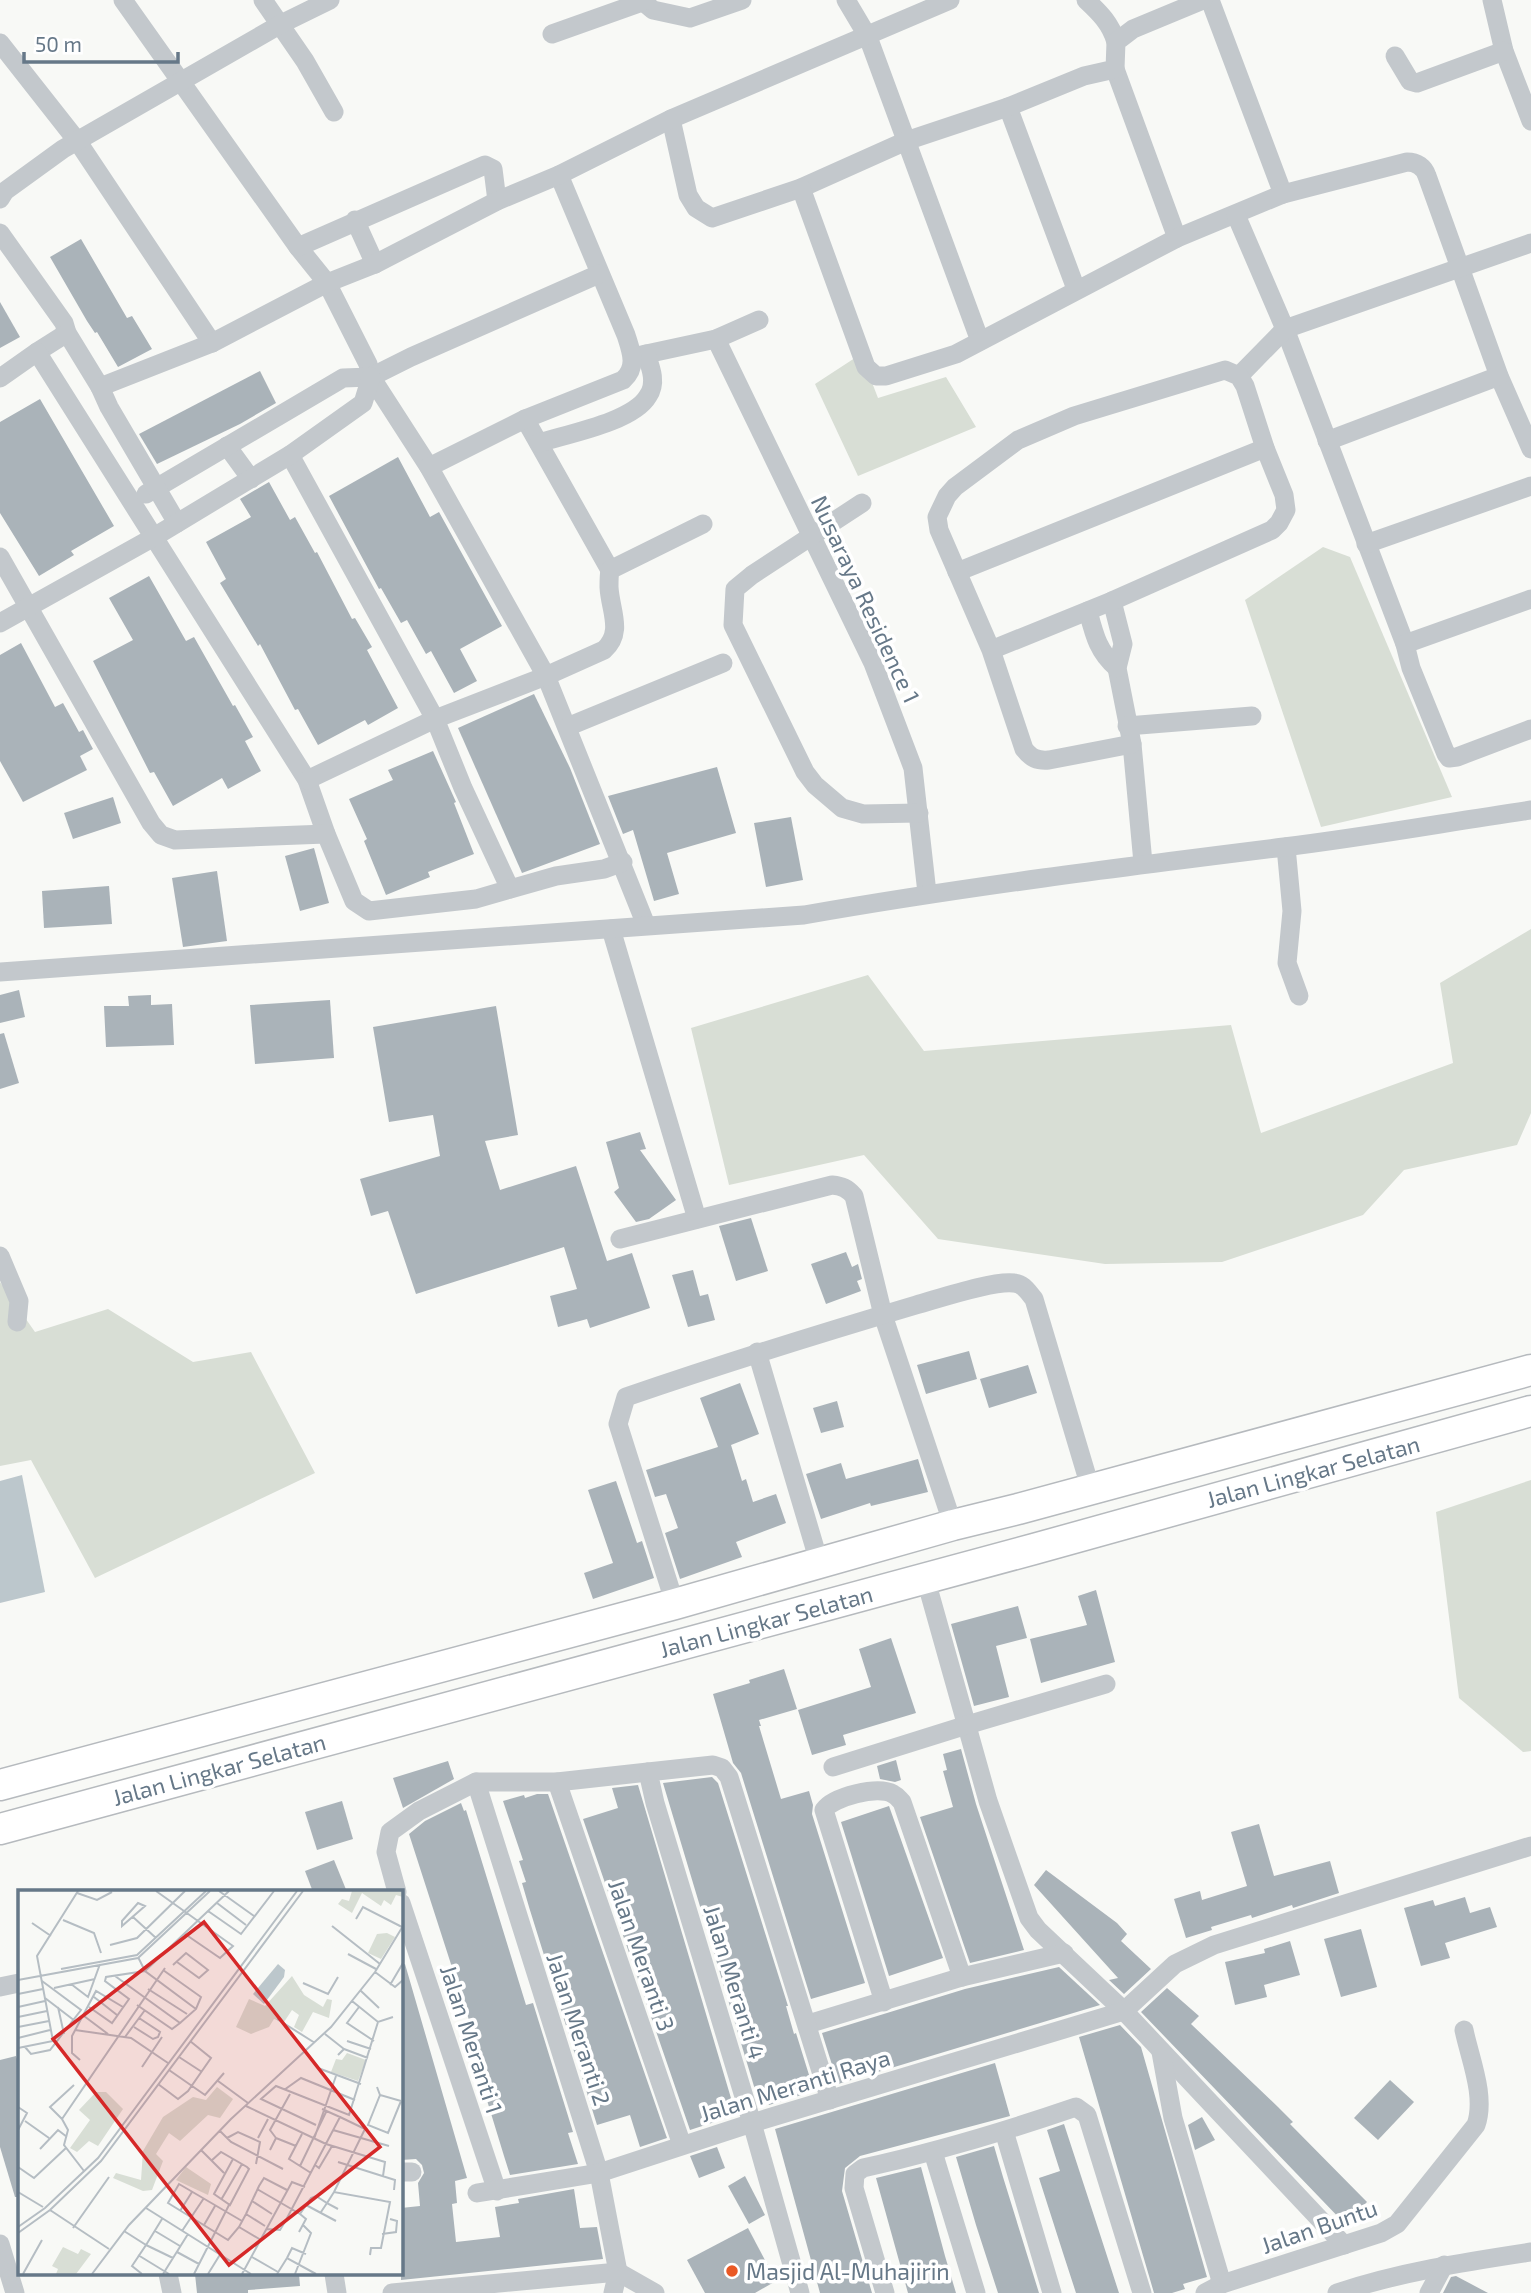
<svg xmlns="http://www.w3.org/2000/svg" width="1531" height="2293" font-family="'Exo 2',sans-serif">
<rect width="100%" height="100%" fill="#f8f9f6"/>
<!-- green -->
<g fill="#d8ded5">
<polygon points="861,354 878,398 946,377 976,427 858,476 815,384"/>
<polygon points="1323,547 1350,557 1452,797 1321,827 1245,600"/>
<polygon points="1531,929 1531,1113 1517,1145 1404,1170 1363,1215 1222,1262 1105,1264 938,1239 864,1155 729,1185 691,1028 868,975 924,1051 1231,1025 1261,1133 1453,1063 1440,983"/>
<polygon points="0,1282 35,1332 108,1309 193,1362 251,1352 315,1473 95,1578 31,1460 0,1466"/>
<polygon points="1531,1480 1531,1751 1523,1752 1459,1698 1436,1512"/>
</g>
<!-- water -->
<polygon fill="#bcc7cc" points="22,1475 45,1592 0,1603 0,1481"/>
<!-- building -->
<g fill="#aab3b9">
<polygon points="81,239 127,318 132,316 152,349 118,367 97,332 95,333 87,321 50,257"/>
<polygon points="0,302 20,337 0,348"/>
<polygon points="260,371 276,403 240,424 157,464 139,434"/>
<polygon points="40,399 114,526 71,551 74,555 39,576 0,513 0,422"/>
<polygon points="398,457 430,517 439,512 502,626 460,649 477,681 454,693 431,651 426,654 407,620 401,623 381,588 379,589 329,496"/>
<polygon points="269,482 290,520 295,517 315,553 317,552 352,619 355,618 372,647 367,650 398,708 368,725 365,720 318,745 298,709 295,710 260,644 258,646 220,583 226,579 206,542 251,517 240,499"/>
<polygon points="149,576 186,641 194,637 233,706 235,705 253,737 245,741 261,771 228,789 222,778 173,806 154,772 150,773 93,661 133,640 109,598"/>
<polygon points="21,643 55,707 63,703 79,732 83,730 93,749 80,756 87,770 23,802 0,761 0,655"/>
<polygon points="534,694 570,768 600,844 522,873 458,728"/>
<polygon points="433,751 456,802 454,803 474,854 428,872 430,877 386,895 364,841 367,839 349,799 393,780 388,770"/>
<polygon points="717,767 736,833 667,853 679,894 654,901 633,830 623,834 608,796"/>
<polygon points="113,797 121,823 73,839 64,813"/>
<polygon points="791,817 803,880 766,887 754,823"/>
<polygon points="314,848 329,903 300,911 285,856"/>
<polygon points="217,871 227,941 183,947 172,878"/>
<polygon points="109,886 112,924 44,928 42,891"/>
<polygon points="19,990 25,1017 0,1023 0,995"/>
<polygon points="151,995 151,1005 172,1004 174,1045 106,1047 104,1006 129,1006 128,996"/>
<polygon points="330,1000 334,1058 255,1064 250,1005"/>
<polygon points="496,1006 518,1135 485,1141 500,1190 576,1166 607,1261 632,1253 650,1308 590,1328 587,1319 558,1327 550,1296 577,1289 564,1247 416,1294 388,1211 371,1216 360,1179 440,1156 433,1115 389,1122 373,1027"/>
<polygon points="4,1033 19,1083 0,1089 0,1034"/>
<polygon points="640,1132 646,1149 640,1150 676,1200 649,1219 636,1222 614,1192 619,1188 606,1142"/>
<polygon points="751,1218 768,1271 736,1281 719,1226"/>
<polygon points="846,1252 852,1267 858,1264 862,1279 857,1281 861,1291 826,1304 811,1264"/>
<polygon points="693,1270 700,1296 708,1294 715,1320 688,1327 672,1275"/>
<polygon points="969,1351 977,1379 926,1394 917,1365"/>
<polygon points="1028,1365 1037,1393 989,1408 980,1379"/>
<polygon points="740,1383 759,1434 731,1445 742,1481 746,1479 753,1502 776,1494 786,1523 736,1542 742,1557 680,1579 665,1533 678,1528 666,1494 655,1497 646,1470 718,1447 700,1398"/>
<polygon points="837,1401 844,1427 821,1433 813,1408"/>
<polygon points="918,1459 928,1492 871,1506 870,1503 821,1519 806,1474 841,1463 846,1479"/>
<polygon points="616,1481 637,1543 642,1541 654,1578 593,1599 584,1573 613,1563 588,1490"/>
<polygon points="1096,1590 1115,1662 1041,1683 1030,1639 1087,1625 1078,1596"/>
<polygon points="1018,1606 1027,1638 996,1646 1009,1697 974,1706 951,1624"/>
<polygon points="891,1638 916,1713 843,1735 846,1745 812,1755 798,1710 871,1687 859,1649"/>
<polygon points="784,1669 797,1709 759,1720 761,1726 759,1726 781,1799 809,1791 813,1805 812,1814 865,1983 811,1999 741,1773 733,1763 713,1694 750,1683 749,1680"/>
<polygon points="961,1749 976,1804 1024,1950 970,1963 920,1817 953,1807 943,1771 947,1770 943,1754"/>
<polygon points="896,1760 901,1780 895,1782 880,1779 877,1766"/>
<polygon points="448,1761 454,1779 403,1808 393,1778"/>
<polygon points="712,1777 718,1783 788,2006 786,2006 794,2034 796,2033 814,2091 769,2105 767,2101 759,2103 663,1783"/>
<polygon points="638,1785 736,2115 690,2130 583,1819 618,1808 612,1788"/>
<polygon points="537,1794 548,1794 667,2138 640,2147 630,2115 597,2125 529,1907 522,1883 526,1882 519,1861 523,1860 503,1801 524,1795 525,1798"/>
<polygon points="342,1801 353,1839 317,1850 305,1812"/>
<polygon points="461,1803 464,1811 466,1810 526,2005 533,2003 573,2132 568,2133 578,2164 510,2175 504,2156 482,2084 489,2082 409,1834 425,1821"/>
<polygon points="889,1806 943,1958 889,1976 841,1822"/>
<polygon points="1259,1824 1274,1876 1330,1861 1339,1893 1293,1908 1292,1905 1252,1918 1251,1915 1211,1927 1212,1930 1186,1938 1174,1899 1200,1891 1202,1900 1247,1886 1231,1832"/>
<polygon points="334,1860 347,1892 313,1892 305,1871"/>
<polygon points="1046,1870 1117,1923 1127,1934 1121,1941 1151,1969 1124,1994 1109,1980 1118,1978 1034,1885"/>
<polygon points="1465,1897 1470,1913 1490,1907 1497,1927 1445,1943 1450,1958 1421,1966 1404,1908 1433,1900 1435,1906"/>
<polygon points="1361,1929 1377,1987 1341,1997 1324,1939"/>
<polygon points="1290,1941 1300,1975 1264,1985 1267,1997 1235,2005 1225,1962 1265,1953 1264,1949"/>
<polygon points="405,1964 467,2178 455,2181 457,2203 452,2204 456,2242 500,2237 495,2207 519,2203 518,2199 574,2189 580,2228 597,2227 603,2259 401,2280 401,2208 420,2206 418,2183 424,2173 422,2165 416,2159 401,2160 401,1965"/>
<polygon points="1059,1967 1100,2005 838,2084 822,2033 965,1989"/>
<polygon points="1167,1988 1199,2016 1191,2024 1278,2107 1293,2122 1290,2124 1367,2202 1345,2224 1141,2012"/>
<polygon points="1120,2025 1141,2047 1207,2277 1183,2284 1185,2289 1172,2293 1154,2293 1079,2037"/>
<polygon points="16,2056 19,2065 19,2197 15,2197 0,2147 0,2060"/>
<polygon points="995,2063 1010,2116 860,2156 845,2168 842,2191 872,2293 820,2293 775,2129"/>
<polygon points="1390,2080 1414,2102 1378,2140 1354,2118"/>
<polygon points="1202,2117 1215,2140 1195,2150 1188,2125"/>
<polygon points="1064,2124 1097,2225 1119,2293 1076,2293 1063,2253 1039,2178 1060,2171 1047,2130"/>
<polygon points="994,2146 1003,2177 1039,2293 998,2293 976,2225 956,2157"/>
<polygon points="717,2147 725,2168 699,2178 690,2156"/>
<polygon points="921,2167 945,2256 956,2293 908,2293 876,2178"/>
<polygon points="745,2176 765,2215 749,2224 728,2186"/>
<polygon points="748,2228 776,2281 755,2293 705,2293 687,2260"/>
<polygon points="195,2274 299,2274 300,2286 248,2290 248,2293 197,2293"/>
<polygon points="1456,2276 1488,2293 1443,2293 1451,2277"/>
</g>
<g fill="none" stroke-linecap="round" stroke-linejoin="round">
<defs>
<g id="highway">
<polyline points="0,1785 675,1604 953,1525 1018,1509 1531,1370"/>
<polyline points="0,1829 1034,1549 1531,1411"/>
</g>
</defs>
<!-- highway casing -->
<use href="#highway" stroke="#b6babe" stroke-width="33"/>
<!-- minor -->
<g stroke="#c3c8cc" stroke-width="19">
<polyline points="123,0 298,247 327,283 368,364 371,377 429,467 546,676 646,925"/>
<polyline points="263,0 305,61 334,112"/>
<polyline points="641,0 653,10 690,18 742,0"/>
<polyline points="846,0 868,37 980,341"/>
<path d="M 1086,0 C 1100,13 1111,24 1116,42"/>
<polyline points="1210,0 1283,194"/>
<polyline points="1492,0 1504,51 1531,121"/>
<polyline points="552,34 642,2"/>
<polyline points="0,43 78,142 212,343"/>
<polyline points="1395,56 1410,81 1417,83 1504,51"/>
<polyline points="1115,69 1177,238"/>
<polyline points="1008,107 1076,289"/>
<polyline points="671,119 688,195 696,208 712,218 801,188 906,141 1008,107 1084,76 1115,69 1116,42 1133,29 1203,0"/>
<path d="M 801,188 L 866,367 L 876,376 L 886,376 L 956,354 L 1177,238 L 1283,194 L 1407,162 C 1417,162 1424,167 1427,176 L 1499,376 L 1531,449"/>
<polyline points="0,199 5,191 63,149 281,24 330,0"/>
<polyline points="1236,215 1285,329 1405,644 1411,668 1446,754 1449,758 1457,757 1531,729"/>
<polyline points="355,220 375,264"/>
<polyline points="0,233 64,323 67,333 100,387"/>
<polyline points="298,247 485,165 493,169 497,201"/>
<polyline points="716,339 873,663 913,768 927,893"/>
<polyline points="37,352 67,333"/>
<polyline points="637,356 716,339 759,320"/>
<polyline points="1239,376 1285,329 1531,243"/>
<polyline points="0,378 37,352 307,780 326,834 354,901 369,911 476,899 510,889 463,788 435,719 290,455"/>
<polyline points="525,419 610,570"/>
<polyline points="1327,441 1499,376"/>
<path d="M 539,443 C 567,434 633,422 648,396 C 657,383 651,368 646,354"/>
<polyline points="227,446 251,479"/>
<path d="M 429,467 L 525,419 L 623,380 C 638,367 631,351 626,335 L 559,175"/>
<polyline points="146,494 343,378 371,377 411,357 599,274"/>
<polyline points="862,503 752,575 735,589 733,625 805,772 815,785 842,808 863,814 919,813"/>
<polyline points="177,523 109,407 100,387 212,343 327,283 375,264 497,201 559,175 671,119 950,0"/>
<polyline points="1366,544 1531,486"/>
<polyline points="0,557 151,823 161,835 175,840 326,834"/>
<polyline points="957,572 1265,448"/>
<polyline points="1112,601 1123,644 1117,668 1132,744 1143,863"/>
<path d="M 1088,611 C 1094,634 1098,652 1117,668"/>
<polyline points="0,623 154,537 290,455 363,403 371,377"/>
<polyline points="1405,644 1531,599"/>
<path d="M 991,650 L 1112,601 L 1272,530 L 1279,523 L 1286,510 L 1284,495 L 1265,448 L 1245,386 L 1239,376 L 1225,370 L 1074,416 L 1018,440 L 955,487 L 947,496 L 937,517 L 939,530 L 991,650 L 1024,749 C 1031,758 1037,761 1049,760 L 1132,744"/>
<polyline points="1127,726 1252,716"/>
<polyline points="567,727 723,663"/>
<path d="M 307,780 L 435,719 L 546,676 L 604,650 C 624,632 610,610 609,587 C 609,581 609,575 610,570 L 703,524"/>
<polyline points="1286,847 1292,911 1287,963 1299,996"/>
<polyline points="510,889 556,876 604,869 623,862"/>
<polyline points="611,929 697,1219"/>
<path d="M 0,972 L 804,915 C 963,887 1123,867 1284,847 C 1366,837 1449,822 1531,810"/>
<path d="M 620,1239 L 832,1185 C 842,1186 847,1188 854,1196 L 883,1315 L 953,1525"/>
<polyline points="0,1256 19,1301 17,1322"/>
<polyline points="757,1352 819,1562"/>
<polyline points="925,1577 988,1801 1029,1918 1038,1930 1124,2011 1344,2245"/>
<path d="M 675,1604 L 618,1424 L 626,1397 C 722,1364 818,1334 916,1305 C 938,1299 993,1280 1014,1283 C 1024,1284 1028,1292 1034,1299 L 1091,1490"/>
<polyline points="833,1767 967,1725 1106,1684"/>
<polyline points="476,1782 599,2173 618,2272 613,2293"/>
<polyline points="557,1782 682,2145"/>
<polyline points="397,1892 386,1852 390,1832 419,1811 476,1782 557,1782 648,1772"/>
<polyline points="401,1903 497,2191"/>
<polyline points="0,1987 19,1983"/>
<path d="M 884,2002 L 824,1810 C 833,1797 878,1785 893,1794 C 897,1796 899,1799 902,1802 L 962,1977"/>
<polyline points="808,2024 962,1977 1064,1953"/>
<polyline points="1161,2052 1173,2118 1222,2284"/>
<polyline points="1004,2131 1052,2293"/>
<polyline points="933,2152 976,2293"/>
<polyline points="401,2172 412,2172"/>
<polyline points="477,2193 599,2173 752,2123 1124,2011 1175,1964 1214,1945 1531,1846"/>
<polyline points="0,2244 15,2293"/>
<polyline points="168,2274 172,2293"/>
<polyline points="334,2274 337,2293"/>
<polyline points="392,2293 618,2272 655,2293"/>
<polyline points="800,2293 752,2123 655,1803 648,1772 713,1765 722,1768 729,1777 830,2100"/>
<path d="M 885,2293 L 854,2188 L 855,2174 L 863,2168 C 936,2152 1006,2131 1076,2107 L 1087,2115 L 1142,2293"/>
<path d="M 1205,2293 L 1222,2284 L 1381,2233 L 1397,2224 L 1476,2125 C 1486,2096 1470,2059 1464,2030"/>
<path d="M 1337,2293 C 1400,2272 1465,2262 1531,2252"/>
<polyline points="1429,2293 1444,2265"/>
</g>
<!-- highway -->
<use href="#highway" stroke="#fff" stroke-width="30"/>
</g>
<!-- markers -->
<circle fill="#e95925" stroke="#fff" stroke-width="2.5" cx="732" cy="2271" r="7"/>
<g text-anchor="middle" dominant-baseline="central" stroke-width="7" stroke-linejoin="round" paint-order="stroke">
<!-- street labels -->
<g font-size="23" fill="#667888" stroke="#fff">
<text transform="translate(866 599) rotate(65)">Nusaraya Residence 1</text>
<text transform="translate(1313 1471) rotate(-15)">Jalan Lingkar Selatan</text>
<text transform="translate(766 1621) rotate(-15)">Jalan Lingkar Selatan</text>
<text transform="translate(219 1769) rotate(-15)">Jalan Lingkar Selatan</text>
<text transform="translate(642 1955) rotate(71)">Jalan Meranti 3</text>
<text transform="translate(735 1982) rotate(73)">Jalan Meranti 4</text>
<text transform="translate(579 2029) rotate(72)">Jalan Meranti 2</text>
<text transform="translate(472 2039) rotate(72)">Jalan Meranti 1</text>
<text transform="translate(795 2085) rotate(-17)">Jalan Meranti Raya</text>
<text transform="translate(1319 2226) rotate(-19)">Jalan Buntu</text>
</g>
<!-- poi labels -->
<g font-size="23" fill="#667888" stroke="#fff" text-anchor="start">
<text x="746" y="2271">Masjid Al-Muhajirin</text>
</g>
</g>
<!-- overview -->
<g transform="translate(18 1890)">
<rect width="385" height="385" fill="#f8f9f6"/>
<path d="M 334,1 L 385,1 L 385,7 L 378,5 L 373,15 L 366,10 L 363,16 L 344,3 L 334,23 L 320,14 L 324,9 L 331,11 ZM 369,43 L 377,47 L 363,69 L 350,63 L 359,44 ZM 274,86 L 286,105 L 305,117 L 309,109 L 314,110 L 311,128 L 295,122 L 284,142 L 276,137 L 281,125 L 274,120 L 266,132 L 256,129 L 251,137 L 233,144 L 218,137 L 231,109 L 247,116 ZM 329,163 L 348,170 L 340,191 L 313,182 L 318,169 L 324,170 ZM 199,197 L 215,209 L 202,228 L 190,225 L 162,251 L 151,243 L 138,264 L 145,271 L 134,300 L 125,301 L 95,288 L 98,283 L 123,290 L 125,261 L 145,227 L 175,207 L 188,210 ZM 78,202 L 88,202 L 105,219 L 80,256 L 71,251 L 59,262 L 52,258 L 72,230 L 61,220 ZM 168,277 L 193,294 L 190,305 L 158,290 ZM 45,357 L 60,364 L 63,359 L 73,364 L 58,384 L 38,384 L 40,379 L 34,376 Z" fill="#d8ded5"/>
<path d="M 260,74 L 267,80 L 266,87 L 246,114 L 235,104 Z" fill="#bcc7cc"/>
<path fill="none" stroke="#b5bdc3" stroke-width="2" d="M 138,1 L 215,56 L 202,68 L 167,44M 201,1 L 236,26M 59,3 L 79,10 L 94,2M 120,13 L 127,16 L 104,36 L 104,31 ZM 199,13 L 228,35M 190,21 L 223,44 L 256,1M 115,27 L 138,48M 338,29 L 345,17 L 384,37M 45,30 L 76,43 L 83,63M 14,33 L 33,46M 314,36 L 362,74M 92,55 L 119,48 L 167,1M 330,64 L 358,79M 120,67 L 127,81 L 178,119M 155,75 L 168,63 L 190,80 L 181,88 L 159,72M 43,79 L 119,65 L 188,1M 145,80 L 183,107 L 178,119 L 162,133M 357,82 L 377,97 L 385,90M 97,86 L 162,133 L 154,139 L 119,115M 0,90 L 120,68 L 192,1M 285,93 L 310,104 L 320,87M 53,94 L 70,107 L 82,74M 372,95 L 385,73M 36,98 L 77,89M 130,99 L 169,124M 343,101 L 361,118M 0,104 L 25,99M 76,107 L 99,125M 27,108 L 57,131M 334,111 L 360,132 L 375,127M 0,117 L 27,111M 40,117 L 46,144M 71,117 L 94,133 L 111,109 L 87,91 L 88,87 L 127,81 L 211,1M 341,117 L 329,133 L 356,151M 66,126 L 90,144M 0,127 L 29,121M 259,129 L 297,153M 0,137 L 31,131M 116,137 L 135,149 L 140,147 L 142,142 L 121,128M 57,140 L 113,148 L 150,173M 307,144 L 326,159 L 320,165M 107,147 L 127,120M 0,148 L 32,140M 329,151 L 353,159M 7,157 L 13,164 L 32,160 L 63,120 L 24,91M 0,158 L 35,151 L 19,66 L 60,1M 326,159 L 350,168M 161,167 L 184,182M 62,170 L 54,163 L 54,146 L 78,101 L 105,117M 124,177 L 144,147M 300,178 L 343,194M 151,180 L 187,205 L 206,183M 200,191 L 230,213M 140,194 L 160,209 L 170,201 L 193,168 L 172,151M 359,197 L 362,205 L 383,211M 266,200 L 283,188 L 337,210M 362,205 L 350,235 L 370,243 L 383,211M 228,216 L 308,254 L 367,272 L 365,286M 0,217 L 9,223 L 0,240M 44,229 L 32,217 L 56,195M 7,231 L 31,248M 298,235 L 243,209 L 258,196 L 331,225 L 360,132M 315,240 L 371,256M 202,241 L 213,252 L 265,279M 284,244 L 271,269 L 293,283M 209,248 L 220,242 L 242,252 L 238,274M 240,248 L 250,229M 258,248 L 278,256M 296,249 L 318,186M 22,259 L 40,240 L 49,247M 183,260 L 206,283M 252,260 L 258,248 L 252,240 L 272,204M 193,271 L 203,262 L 229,277 L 231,279 L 212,315 L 196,304 L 215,269M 320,272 L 377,290 L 376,300M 297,275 L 301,278 L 314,256M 282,276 L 309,220M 0,277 L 16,288 L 48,258M 66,281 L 46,255 L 50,240 L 44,229 L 147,78M 239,299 L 282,324 L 293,308 L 298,306 L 309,313 L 316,302 L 372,312 L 363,358 L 353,358 L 352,365M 0,302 L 25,317M 316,302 L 347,239 L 322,227M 203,310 L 224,274M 234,311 L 254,324M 288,315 L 318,331M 128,318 L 233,384M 32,320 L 91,359M 162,321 L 174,302M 303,322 L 309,313 L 320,319M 228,324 L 247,336M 144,329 L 128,355 L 155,368M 224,331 L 161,294 L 150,313 L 210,350 L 221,337 L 228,324 L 241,296 L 246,288 L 269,300M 186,335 L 197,316M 0,337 L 27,318 L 80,268 L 279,1M 221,337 L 243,350M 55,338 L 91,287M 249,339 L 262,340 L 268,330 L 322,227 L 304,219M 106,341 L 128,355 L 114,376 L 124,384M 137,341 L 162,356M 164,341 L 186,308M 281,342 L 288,329 L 282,324M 0,343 L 32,320 L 83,271 L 285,1M 364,344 L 378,342 L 379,331 L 372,329M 159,362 L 181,374M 120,365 L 151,384M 234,367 L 260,382M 269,368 L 274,358 L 288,364M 5,384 L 24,350M 74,384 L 111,335 L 213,229 L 313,137 L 357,82 L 385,36M 145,384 L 170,344M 176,384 L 211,315M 190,384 L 203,363M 224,384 L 274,292 L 287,297M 259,384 L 269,368 L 298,384M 277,384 L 293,343 L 285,335"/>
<path fill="#d62828" fill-opacity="0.15" stroke="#d62828" stroke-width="3.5" d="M 186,32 L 362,257 L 211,375 L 35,149 Z"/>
<rect width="385" height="385" fill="none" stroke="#667888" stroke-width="3.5"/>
</g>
<!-- scale -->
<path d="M24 52v10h154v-10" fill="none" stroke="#667888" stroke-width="3.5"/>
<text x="35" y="52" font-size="21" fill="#667888" stroke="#ffffff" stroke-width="5" paint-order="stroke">50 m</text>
</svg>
